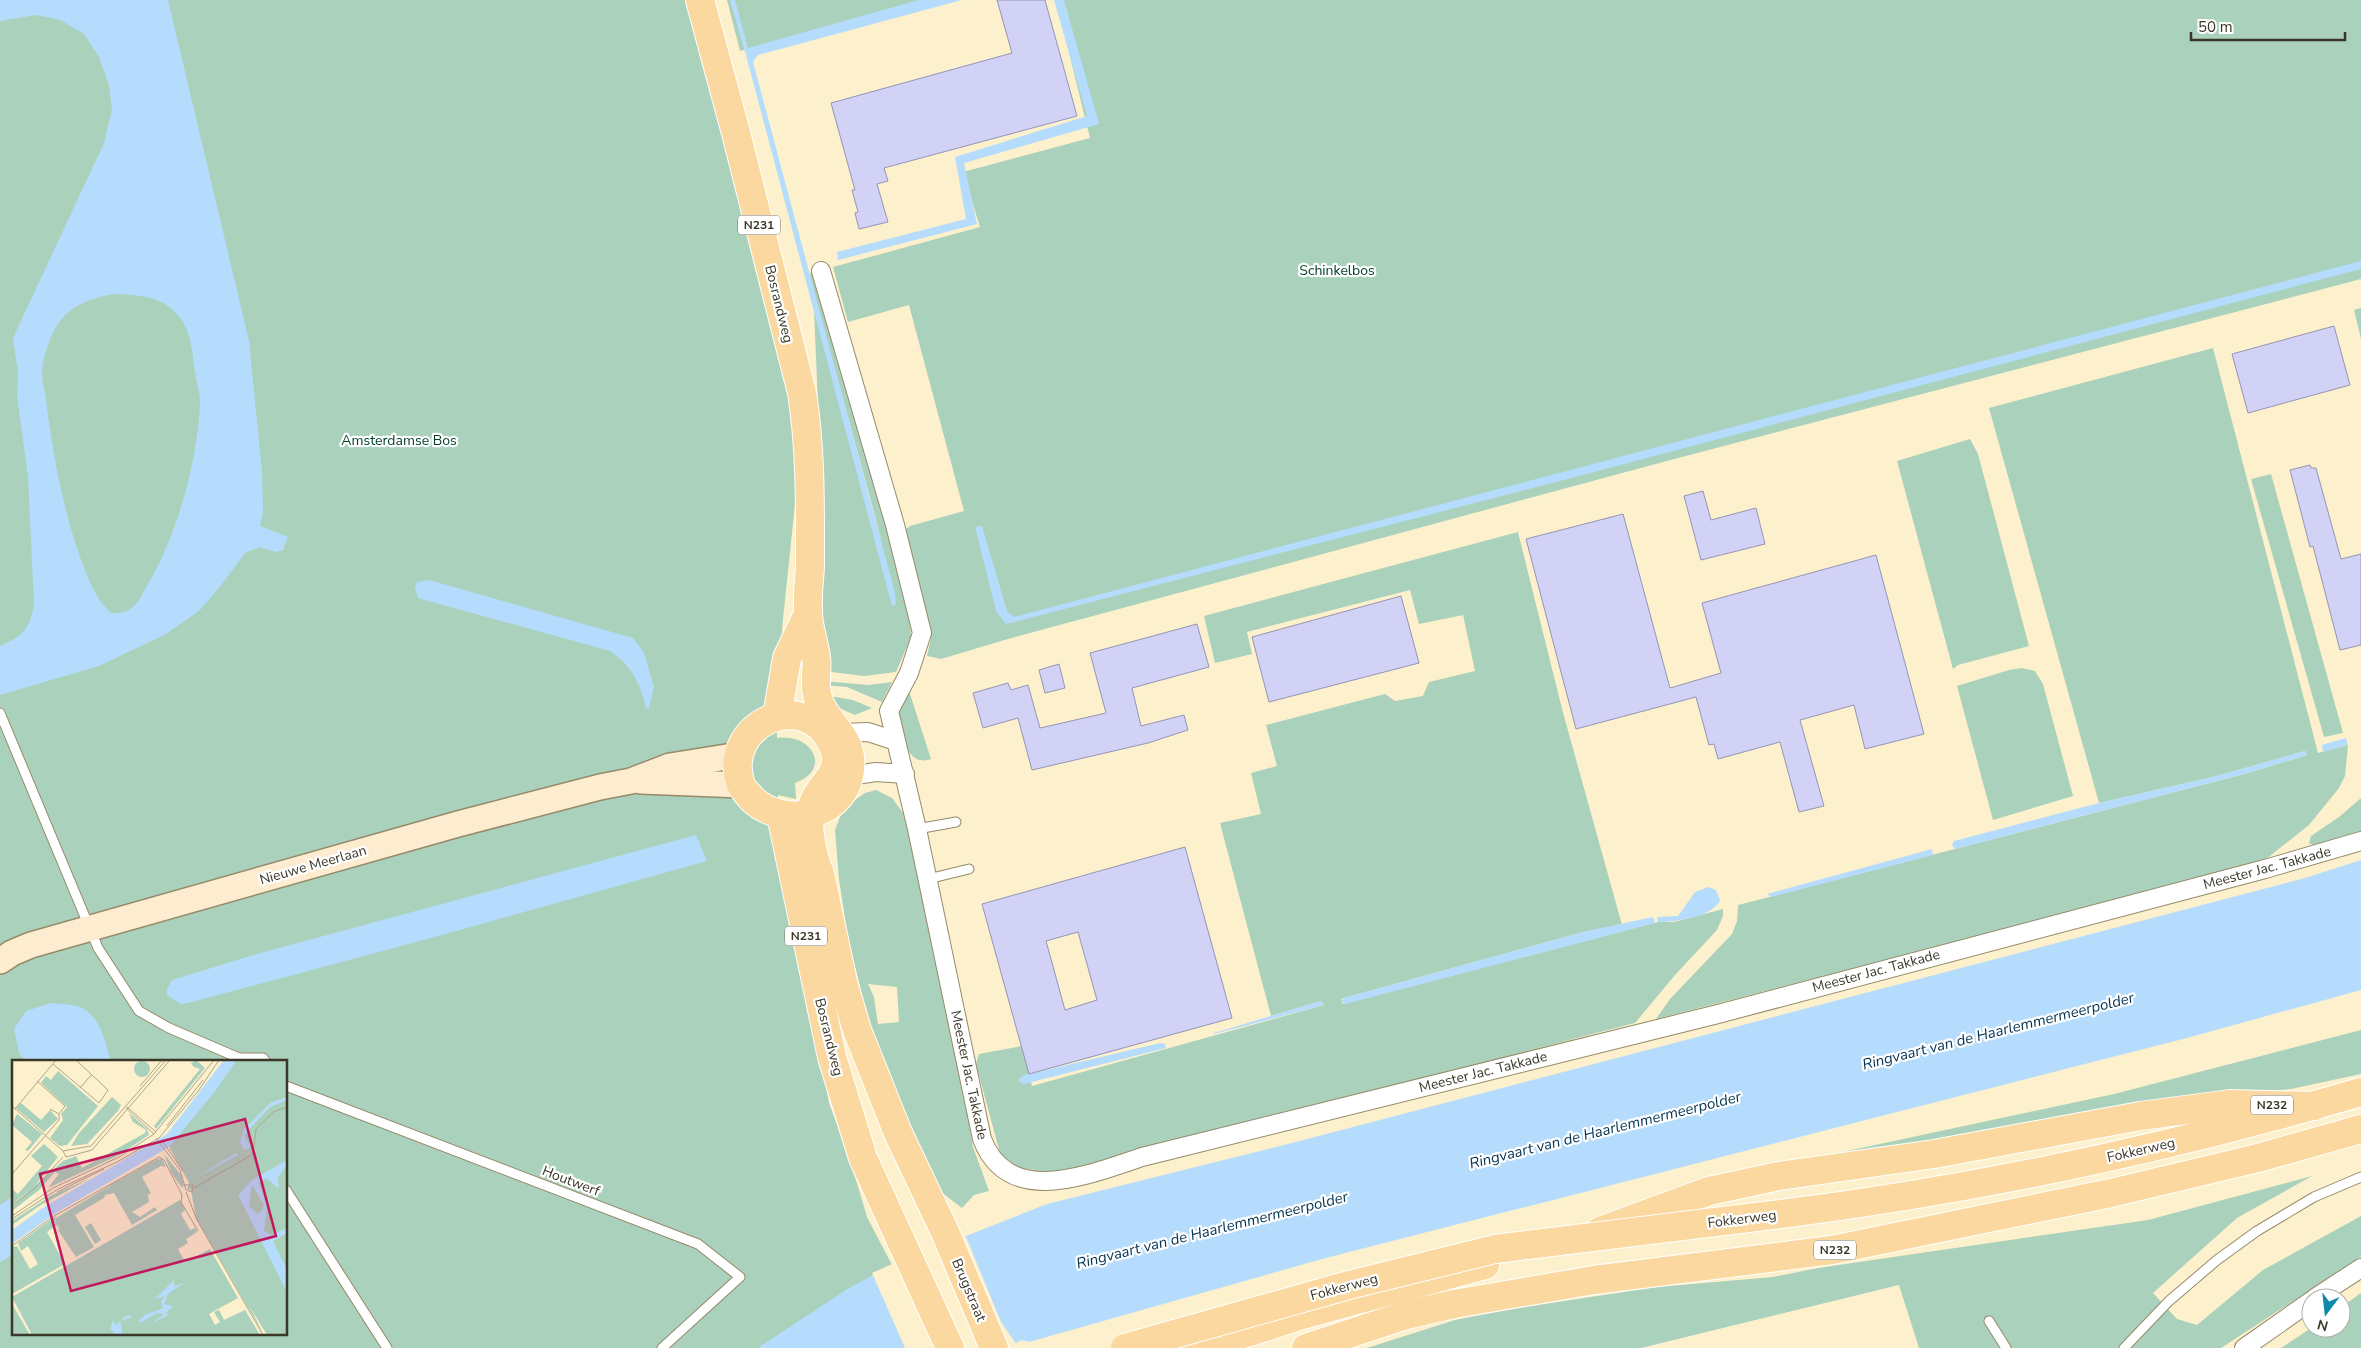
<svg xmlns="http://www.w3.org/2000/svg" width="2361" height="1348" font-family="'Nunito Sans',sans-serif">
<rect width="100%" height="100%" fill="#fdf1cd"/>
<!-- green -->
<g fill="#aad1bb" fill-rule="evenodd">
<path d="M 0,0 L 687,0 L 804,418 L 783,619 L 776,699 L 777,738 C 813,733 832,770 795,783 L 796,799 L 778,795 L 779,824 L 829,1103 L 850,1160 L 867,1217 L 892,1265 L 873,1348 L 0,1348 ZM 14,1062 L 286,1062 L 286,1334 L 14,1334 Z"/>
<polygon points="727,0 921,0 740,51"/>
<polygon points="1056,0 2361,0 2361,279 1663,462 1008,639 941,659 927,656 931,638 902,536 905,535 906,529 910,526 964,511 909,305 848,322 833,267 980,227 963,172 1090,138"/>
<polygon points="817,270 892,542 910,618 911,637 896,672 864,676 823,671 822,503 814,309 884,549 809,274"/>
<polygon points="2361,308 2361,339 2354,310"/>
<polygon points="2213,348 2318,753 2348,745 2345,776 2339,788 2309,825 2266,859 2235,871 1656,1019 1670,999 1732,934 1737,921 1738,905 2248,773 2307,755 2305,751 2217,776 2099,803 1989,408"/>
<polygon points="1970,439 1978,454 2029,646 1958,665 1953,669 1897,461"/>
<polygon points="2271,474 2343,733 2324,737 2251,479"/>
<polygon points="1518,532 1562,709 1622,925 1587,931 1344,998 1341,999 1343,1004 1658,922 1674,922 1723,909 1723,916 1717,930 1675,975 1635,1023 1058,1173 1019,1168 1001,1157 976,1064 979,1054 1022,1046 1032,1086 1324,1005 1321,1001 1271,1016 1220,823 1261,814 1251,773 1277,766 1266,725 1385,694 1395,701 1423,696 1429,682 1475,671 1463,615 1419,624 1410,590 1247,632 1252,654 1215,663 1204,616"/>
<polygon points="2022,668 2035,671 2043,684 2073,796 1993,820 1957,686 2009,670"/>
<polygon points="823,681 869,685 892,682 882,702 847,687 823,685"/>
<path d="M 909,691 L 931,759 C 905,768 903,733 898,714 Z"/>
<polygon points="829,696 853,700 872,708 855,715 839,708"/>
<path d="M 876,790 L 892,798 L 903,813 L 943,964 L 973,1147 L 989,1191 L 974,1195 L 962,1208 L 941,1192 L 890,1080 L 877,1047 L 865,1008 L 847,932 L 839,879 L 835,830 L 840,817 L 851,803 L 865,793 ZM 868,984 L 897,987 L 899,1022 L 878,1024 L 874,997 Z"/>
<polygon points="2361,798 2361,831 2315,846 2309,843 2311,836 2339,817"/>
<polygon points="2361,1030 2361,1074 2291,1089 2121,1109 1885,1156 1819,1157 2114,1094"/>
<polygon points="2312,1176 2237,1218 2153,1293 2177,1319 2197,1325 2263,1270 2361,1216 2361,1257 2221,1348 1919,1348 1899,1285 1641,1348 1367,1348 1455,1320 1510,1309 1657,1287 1773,1277 1818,1268 2148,1220"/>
<polygon points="2361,1293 2361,1348 2281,1348 2311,1328 2341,1328 2341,1307"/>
</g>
<!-- water -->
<g fill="#b5dcfc" fill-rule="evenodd">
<path d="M 0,0 L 168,0 L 249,341 L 262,471 L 263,512 L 260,526 L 288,537 L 283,550 L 275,552 L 260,547 L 245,553 L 223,583 L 200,610 L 166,634 L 99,666 L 0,695 L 0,646 C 24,635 30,629 34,603 L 28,477 L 17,396 L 18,373 L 13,338 L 104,143 L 112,110 L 109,85 L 98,55 L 83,33 L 60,20 L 36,15 L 0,21 ZM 113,294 C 134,295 158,295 174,311 C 190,326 192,347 194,367 C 196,379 200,391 200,404 C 197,464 177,535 147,586 C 142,594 138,605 129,610 C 123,613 117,613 111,613 C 94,597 88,578 80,557 C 63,508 54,460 47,408 C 46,396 42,383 42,371 C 43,357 50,335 58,324 C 71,305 92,298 113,294 Z"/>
<polygon points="730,0 735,0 748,48 919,0 962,0 758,55 753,62 895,593 896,604 892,606 746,55"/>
<polygon points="1054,0 1064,0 1099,124 964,163 977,224 838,260 837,252 966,219 955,157 1087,116"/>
<polygon points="2361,261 2361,269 2300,285 1560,481 1006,624 996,611 975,527 982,526 1007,611 1014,617"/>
<path d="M 429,580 L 633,638 L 644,653 L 654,687 L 649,708 L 646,708 C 640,683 632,666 610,651 L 418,598 L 415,588 L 417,582 Z"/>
<polygon points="2346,738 2348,745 2323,752 2322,745"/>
<polygon points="2305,751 2307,755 2248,773 1955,849 1952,845 1954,841 2099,803 2217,776"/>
<polygon points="696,835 707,861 442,935 192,1002 181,1004 167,995 167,989 172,980 257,954"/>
<polygon points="1932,849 1933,855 1771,897 1767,894"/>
<polygon points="2361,860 2361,990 2183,1039 1322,1259 1029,1342 1022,1340 1006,1348 758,1348 849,1288 892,1265 1047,1204 1288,1144 2305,878"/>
<path d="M 1709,887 L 1716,890 L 1720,900 C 1714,917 1674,922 1658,922 L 1657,917 L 1678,916 L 1695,892 Z"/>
<polygon points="1653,917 1655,923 1345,1004 1341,1001 1344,998 1587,931"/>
<polygon points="1321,1001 1324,1005 1214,1034 1214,1033"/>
<path d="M 51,1003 C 61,1004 74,1004 82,1008 C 100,1016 106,1044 111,1062 L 26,1062 L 19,1053 L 14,1029 L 26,1011 Z"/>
<polygon points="1160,1043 1165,1044 1166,1048 1024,1084 1019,1082 1019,1078 1025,1075"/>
<polygon points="14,1196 14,1254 0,1262 0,1205"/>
</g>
<!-- pier -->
<polygon fill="#fdf1cd" points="964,1232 1001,1322 1017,1345 1012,1348 905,1348 872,1273"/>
<!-- building -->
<g fill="#d1d2f5" stroke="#9494b6" fill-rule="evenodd">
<polygon points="997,0 1045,0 1077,116 884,168 888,181 877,184 888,222 859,229 855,213 858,212 852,190 855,190 831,103 1012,53"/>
<polygon points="2334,326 2350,385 2248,413 2232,354"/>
<polygon points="2310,465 2311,468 2316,468 2341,559 2361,554 2361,645 2340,650 2313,546 2310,547 2290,470"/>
<polygon points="1703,491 1711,520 1756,508 1765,544 1701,560 1684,496"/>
<polygon points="1623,514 1670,688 1721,673 1702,603 1876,555 1924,734 1865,749 1854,705 1800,720 1824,806 1799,812 1780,742 1718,759 1714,744 1709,745 1696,697 1576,729 1526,539"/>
<polygon points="1401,596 1419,663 1269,702 1252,637"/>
<polygon points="1197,624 1209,667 1132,688 1141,726 1184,715 1188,730 1148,743 1032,770 1018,718 983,728 973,693 1008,683 1011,690 1028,685 1040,728 1106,713 1090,653"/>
<polygon points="1059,664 1065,688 1045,693 1039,670"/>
<path d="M 1185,847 L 1232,1018 L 1029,1074 L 982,904 ZM 1078,932 L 1097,1000 L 1065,1010 L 1046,941 Z"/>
</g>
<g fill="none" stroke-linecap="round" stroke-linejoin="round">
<defs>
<g id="lane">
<polyline points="0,713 98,948 139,1011 169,1028 239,1058"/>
<polyline points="917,829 956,822"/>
<polyline points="928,879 969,869"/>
<polyline points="234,1062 239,1058 263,1058 266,1062"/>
<polyline points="286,1086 698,1244 740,1277 662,1348"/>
<polyline points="286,1190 387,1348"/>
<polyline points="1989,1321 2006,1348"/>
<polyline points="2124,1348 2169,1301 2217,1260 2257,1231 2314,1197 2361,1177"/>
</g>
<g id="street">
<path d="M 821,271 L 895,525 L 922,633 L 909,673 L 889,711 L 917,829 L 982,1139 C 1009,1209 1090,1174 1142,1157 L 1718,1014 L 2265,869 L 2361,841"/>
<polyline points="842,733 868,732 896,741"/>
<polyline points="849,776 876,772 905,774"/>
<polyline points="2315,1298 2361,1268"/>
<polyline points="2244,1348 2311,1301"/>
</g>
<g id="secondary">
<polyline points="641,781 741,785"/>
<polyline points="0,961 12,953 31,945 458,824 600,787 631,781 670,766 739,755"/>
</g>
<g id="primary">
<path d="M 700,0 L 736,133 L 802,393 C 811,450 810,509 810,567 C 809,582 807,597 808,612 C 808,627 814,642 816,657 C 818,669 814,682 817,694 C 823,725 858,735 849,776 C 840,819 781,827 752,799 C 748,794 742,789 740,782 C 723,723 804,688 831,742 C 846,772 824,779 814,801 C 804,822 812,854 820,874 L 843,982 L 857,1030 L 898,1133 L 945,1232 L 994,1348"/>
<polyline points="777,716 787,658 808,614"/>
<polyline points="781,815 832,1057 863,1158 950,1348"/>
<path d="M 1756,1217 C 1961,1193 2163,1150 2361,1092"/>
<polyline points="1600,1231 1709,1191 1779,1176 1934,1154 2140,1116 2230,1104 2314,1106"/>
<polyline points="1193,1348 1253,1331 1302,1315 1485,1265"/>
<polyline points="1306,1348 1406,1315 1454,1304 1594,1280 1832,1250 2111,1193 2258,1158 2361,1129"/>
</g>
</defs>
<!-- lane casing -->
<use href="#lane" stroke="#958a69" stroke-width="11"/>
<!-- street casing -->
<use href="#street" stroke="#958a69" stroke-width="20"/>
<!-- secondary casing -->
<use href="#secondary" stroke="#958a69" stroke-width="28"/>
<!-- primary casing -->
<use href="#primary" stroke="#fff" stroke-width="30"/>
<!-- lane -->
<use href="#lane" stroke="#fff" stroke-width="9"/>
<!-- street -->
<use href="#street" stroke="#fff" stroke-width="18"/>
<!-- secondary -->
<use href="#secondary" stroke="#fdeccf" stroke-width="25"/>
<!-- primary -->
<use href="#primary" stroke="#fad89f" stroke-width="28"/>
<defs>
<polyline id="primary-bridge" points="1125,1348 1349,1285 1495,1249 1756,1217"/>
</defs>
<!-- primary-bridge casing -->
<use href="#primary-bridge" stroke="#fff" stroke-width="30" stroke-linecap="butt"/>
<!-- primary-bridge -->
<use href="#primary-bridge" stroke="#fad89f" stroke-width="28"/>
</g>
<g text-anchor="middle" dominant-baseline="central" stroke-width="4.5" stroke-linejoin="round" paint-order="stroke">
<!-- shield labels -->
<g fill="#fff" stroke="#757268" stroke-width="1">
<rect x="738" y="215.5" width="42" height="19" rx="4"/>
<rect x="785" y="926.5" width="42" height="19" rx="4"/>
<rect x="2251" y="1095.5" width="42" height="19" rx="4"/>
<rect x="1814" y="1240.5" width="42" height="19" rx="4"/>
</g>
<g font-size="12" font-weight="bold" fill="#3a3628">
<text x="759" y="225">N231</text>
<text x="806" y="936">N231</text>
<text x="2272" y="1105">N232</text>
<text x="1835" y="1250">N232</text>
</g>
<!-- park labels -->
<g font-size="14" fill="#024129" stroke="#fff">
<text x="1337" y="270">Schinkelbos</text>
<text x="399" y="440">Amsterdamse Bos</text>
</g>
<!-- street labels -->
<g font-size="14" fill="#3a3628" stroke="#fff">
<text transform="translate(779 304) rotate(76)">Bosrandweg</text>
<text transform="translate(313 865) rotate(-16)">Nieuwe Meerlaan</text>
<text transform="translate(2267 868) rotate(-15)">Meester Jac. Takkade</text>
<text transform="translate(1876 971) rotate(-15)">Meester Jac. Takkade</text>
<text transform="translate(829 1037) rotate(76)">Bosrandweg</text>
<text transform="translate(1483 1072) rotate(-14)">Meester Jac. Takkade</text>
<text transform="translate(969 1075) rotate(78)">Meester Jac. Takkade</text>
<text transform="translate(2141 1150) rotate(-13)">Fokkerweg</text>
<text transform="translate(571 1181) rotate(21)">Houtwerf</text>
<text transform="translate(1742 1219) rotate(-7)">Fokkerweg</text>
<text transform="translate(1344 1287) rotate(-15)">Fokkerweg</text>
<text transform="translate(969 1290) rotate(67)">Brugstraat</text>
</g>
<!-- water labels -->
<g font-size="15" font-style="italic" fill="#033352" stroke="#fff">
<text transform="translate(1998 1031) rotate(-14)">Ringvaart van de Haarlemmermeerpolder</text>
<text transform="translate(1605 1130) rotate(-14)">Ringvaart van de Haarlemmermeerpolder</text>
<text transform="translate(1212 1230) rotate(-14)">Ringvaart van de Haarlemmermeerpolder</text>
</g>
</g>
<!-- overview -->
<g transform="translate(12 1060)">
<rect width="275" height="275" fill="#fdf1cd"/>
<path d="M 176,0 L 179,3 L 184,0 L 193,8 L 144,69 L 142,66 L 188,9 L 182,7 ZM 216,0 L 275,0 L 275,275 L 255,275 L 238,247 L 252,275 L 184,158 L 179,130 L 175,129 L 177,123 L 157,87 ZM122 9a8 8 0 1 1 16 0a8 8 0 1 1-16 0ZM 46,11 L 86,46 L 55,85 L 48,86 L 38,78 L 51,60 L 49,54 L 55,47 L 29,23 L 34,16 L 39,20 ZM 100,37 L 109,45 L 106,51 L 75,84 L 59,86 L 67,73 ZM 9,43 L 29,60 L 38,50 L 46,59 L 32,72 L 4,48 ZM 117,53 L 135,69 L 137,75 L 107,95 L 36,128 L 47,114 L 43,112 L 27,130 L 0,151 L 0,146 L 51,101 L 64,96 L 70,108 L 133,73 L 134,70 L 121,62 ZM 5,54 L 30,74 L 16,91 L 13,90 L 20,82 L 0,65 ZM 32,84 L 46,97 L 21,128 L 0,144 L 0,129 L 6,134 L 30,106 L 19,96 ZM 152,94 L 169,115 L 172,125 L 170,128 L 160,114 ZM 145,99 L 150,99 L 154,107 L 149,106 L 130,117 L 139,133 L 136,135 L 137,142 L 120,152 L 128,157 L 143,147 L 145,150 L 120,165 L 102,133 L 93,135 L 98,125 ZM 79,118 L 29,145 L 0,165 L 0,161 L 40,135 ZM 97,126 L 92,138 L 63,155 L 82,187 L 64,197 L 44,167 L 49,171 L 45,165 L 43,166 L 44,158 ZM 168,140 L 173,150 L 169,154 L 178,170 L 183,168 L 185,172 L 174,179 L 176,183 L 166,189 L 173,202 L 198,189 L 226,238 L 197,254 L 203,265 L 208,262 L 202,252 L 207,250 L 212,260 L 233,250 L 248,275 L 20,275 L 0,237 ZM 44,156 L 42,167 L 35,172 L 53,204 L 0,234 L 0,187 L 5,186 L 18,209 L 26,204 L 16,186 L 9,191 L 6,183 ZM 79,163 L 89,180 L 83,184 L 73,167 ZM 0,244 L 7,256 L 18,275 L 0,275 Z" fill="#aad1bb"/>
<path d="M 212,0 L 225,0 L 204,30 L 157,87 L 44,153 L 0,184 L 0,170 L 29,149 L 155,74 ZM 275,37 L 275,40 L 258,47 L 240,66 L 232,76 L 239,87 L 232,90 L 228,82 L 232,69 L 258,43 ZM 224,93 L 226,95 L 183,118 L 204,105 ZM 275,100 L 275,105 L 266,117 L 267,129 L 254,118 L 247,123 L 255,147 L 252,171 L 260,175 L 275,168 L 275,173 L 261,181 L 275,210 L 275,232 L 226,135 L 240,120 ZM 240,125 L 252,145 L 250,151 L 245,154 L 237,146 ZM 162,220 L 162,226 L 172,223 L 156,234 L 152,244 L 161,246 L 153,254 L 158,254 L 139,264 L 152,254 L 145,253 L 128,263 L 127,260 L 133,255 L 151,248 L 149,242 L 153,236 L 143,239 ZM 93,247 L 104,265 L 111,258 L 117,255 L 121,257 L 108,261 L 111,275 L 103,275 L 98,268 L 101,261 Z" fill="#b5dcfc" fill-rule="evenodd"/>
<path fill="none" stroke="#afa68b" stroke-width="1" d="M 41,4 L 87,43 L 96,30 L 64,0M 25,21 L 53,46 L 47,54M 128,26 L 150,0M 68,28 L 80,14M 0,46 L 51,91M 115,47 L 144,72M 114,48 L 142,74M 3,49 L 44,0M 155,66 L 191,20M 144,78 L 168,110 L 174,130 L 180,132M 151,82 L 171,111M 51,91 L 54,97 L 80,90 L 158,0M 51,91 L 79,86 L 154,0M 0,114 L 47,60 L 47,54 L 38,49M 173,125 L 181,125 L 180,132M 182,128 L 241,94 L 244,69 L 261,52 L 275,47M 45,132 L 92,109M 174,132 L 185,160 L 251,275M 0,145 L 21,130 L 51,97M 0,156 L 41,128 L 107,97 L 142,74 L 202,0M 0,159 L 46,129 L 105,102 L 147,78 L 187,30 L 207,0M 0,186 L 42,156 L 147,97 L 152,100 L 170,135 L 169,142 L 186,171"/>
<path fill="#c2185b" fill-opacity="0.15" stroke="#c2185b" stroke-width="2.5" d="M 233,59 L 264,176 L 59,231 L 28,114 Z"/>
<rect width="275" height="275" fill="none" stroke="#3a3628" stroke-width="2.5"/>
</g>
<!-- north arrow -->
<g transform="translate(2326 1313) rotate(195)"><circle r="24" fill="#ffffff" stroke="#b0afa9"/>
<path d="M0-4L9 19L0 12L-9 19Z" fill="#0c89ac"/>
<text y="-8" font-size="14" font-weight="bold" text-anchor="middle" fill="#3a3628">N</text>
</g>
<!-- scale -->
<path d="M2191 32v8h154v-8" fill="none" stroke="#3a3628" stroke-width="2.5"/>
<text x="2198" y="32" font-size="15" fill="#3a3628" stroke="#ffffff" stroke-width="4" paint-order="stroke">50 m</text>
</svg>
